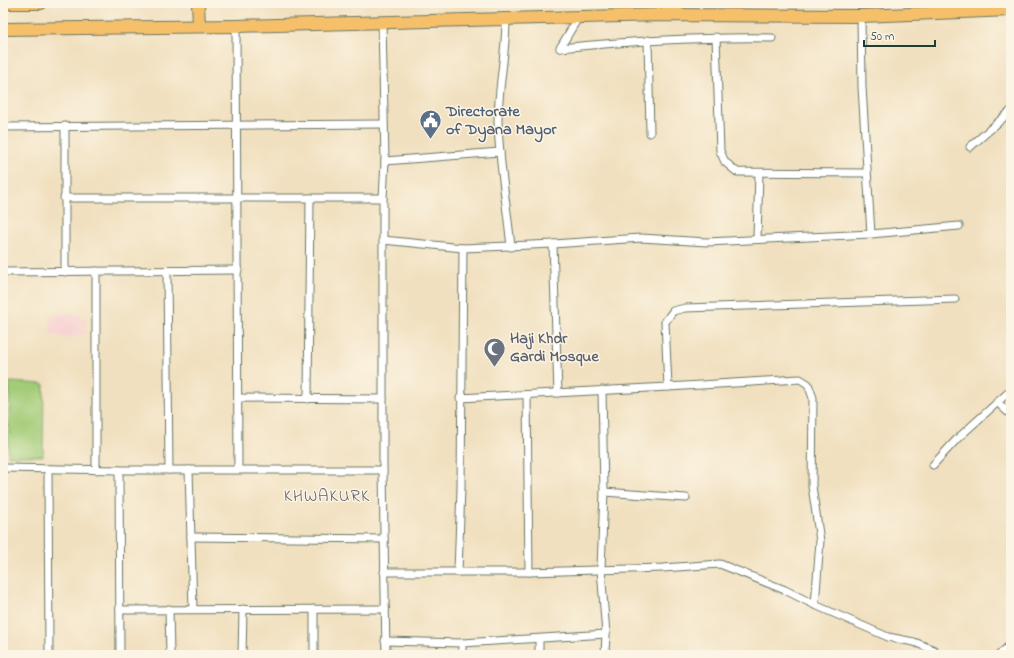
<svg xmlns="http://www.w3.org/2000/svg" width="1014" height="658" font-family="'Indie Flower',sans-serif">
<rect width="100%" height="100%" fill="#fcf5e5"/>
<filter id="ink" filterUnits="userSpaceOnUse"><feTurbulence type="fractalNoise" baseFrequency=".025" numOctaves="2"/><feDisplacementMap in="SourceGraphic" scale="8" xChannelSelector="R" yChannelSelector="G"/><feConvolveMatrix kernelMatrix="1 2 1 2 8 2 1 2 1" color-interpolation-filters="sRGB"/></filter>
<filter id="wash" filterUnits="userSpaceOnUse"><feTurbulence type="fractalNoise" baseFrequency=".012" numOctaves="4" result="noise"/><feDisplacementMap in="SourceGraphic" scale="16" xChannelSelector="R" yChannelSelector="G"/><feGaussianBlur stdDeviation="0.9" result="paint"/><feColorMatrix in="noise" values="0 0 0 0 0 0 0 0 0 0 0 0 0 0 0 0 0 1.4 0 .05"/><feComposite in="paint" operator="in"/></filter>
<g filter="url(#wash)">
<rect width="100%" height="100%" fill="#f1e0bf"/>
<!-- built -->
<polygon fill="#f7cfd1" points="57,314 79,314 79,318 85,317 85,334 80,334 80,337 56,337 56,334 50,334 50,317 56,317"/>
<!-- green -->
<polygon fill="#a3cc78" stroke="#618456" points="10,382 44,384 43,456 8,456"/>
</g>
<g filter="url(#ink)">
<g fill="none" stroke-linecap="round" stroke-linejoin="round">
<defs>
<g id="street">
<path d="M 506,19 C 506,54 498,88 498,122 C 499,163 507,206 511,247"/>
<polyline points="382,22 385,161 383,198 383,470 386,655"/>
<polyline points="236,26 238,469"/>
<polyline points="716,37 720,151 725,162 737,172 866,173"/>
<polyline points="648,40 650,133"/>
<path d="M 560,48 C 631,41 701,37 772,38"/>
<polyline points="560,48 578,18"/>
<polyline points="3,127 383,124"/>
<polyline points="970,147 1011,111"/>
<polyline points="385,161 500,152"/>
<polyline points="64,198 383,198"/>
<polyline points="871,234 959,226"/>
<polyline points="757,239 759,173"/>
<polyline points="383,240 463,248 553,244 641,238 707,242 871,234 862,87 861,16"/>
<polyline points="553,244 558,393"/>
<polyline points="167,271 169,470"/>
<polyline points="3,272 238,270"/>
<polyline points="65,272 65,126"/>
<polyline points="668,387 800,379 808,384 813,398 812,486 820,541 815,605"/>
<polyline points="602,390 604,492 601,569 606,634 605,655"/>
<polyline points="527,395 529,572"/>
<polyline points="238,398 383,399"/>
<polyline points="460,398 668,387 665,322 673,311 685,308 955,299"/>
<polyline points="308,399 310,198"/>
<polyline points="997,402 1011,415"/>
<polyline points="933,465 957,439 1011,390"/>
<polyline points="3,468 119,470 383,470"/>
<polyline points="48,469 49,655"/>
<polyline points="96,470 96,271"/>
<polyline points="119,470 120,655"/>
<polyline points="189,470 193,609"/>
<polyline points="604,492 686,498"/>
<polyline points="191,537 384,539"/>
<polyline points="384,572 529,572 663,568 720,564 785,590 815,605 888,637 914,642 934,650 939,655"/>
<polyline points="458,572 461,488 463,248"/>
<polyline points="169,609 170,655"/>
<polyline points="120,610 385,609"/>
<polyline points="385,641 462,643 606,634"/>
<polyline points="242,655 243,609"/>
<polyline points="314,655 314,609"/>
<polyline points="462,655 462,643"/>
<polyline points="539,655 539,639"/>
<polyline points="999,655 1011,644"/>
</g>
<g id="primary">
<polyline points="3,3 41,3"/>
<polyline points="198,3 199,26"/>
<polyline points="662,14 673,9 679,3"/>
<polyline points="3,29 236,26 661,15 861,16 1011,10"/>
</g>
</defs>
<!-- street casing -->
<use href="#street" stroke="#687665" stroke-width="9"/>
<!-- primary casing -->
<use href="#primary" stroke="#687665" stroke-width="14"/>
<!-- street -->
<use href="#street" stroke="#fff" stroke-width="7"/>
<!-- primary -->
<use href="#primary" stroke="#f6c06b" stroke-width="12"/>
</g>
</g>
<!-- icons -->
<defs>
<symbol id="civic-pin" viewBox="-11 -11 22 30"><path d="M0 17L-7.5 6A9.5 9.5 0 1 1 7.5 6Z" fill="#5c6f8a" stroke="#fcf5e5"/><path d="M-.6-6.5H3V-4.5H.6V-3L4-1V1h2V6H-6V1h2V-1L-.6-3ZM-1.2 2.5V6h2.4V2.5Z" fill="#fff"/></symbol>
<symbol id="mosque-pin" viewBox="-11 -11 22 30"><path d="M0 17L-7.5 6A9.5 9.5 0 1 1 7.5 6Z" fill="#6b7280" stroke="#fcf5e5"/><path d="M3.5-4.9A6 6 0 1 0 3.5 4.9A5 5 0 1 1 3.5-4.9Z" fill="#fff"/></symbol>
</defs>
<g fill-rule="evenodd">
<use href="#civic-pin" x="418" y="108" width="25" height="34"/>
<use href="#mosque-pin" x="482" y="336" width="25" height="34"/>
</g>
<g text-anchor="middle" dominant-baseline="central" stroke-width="3" stroke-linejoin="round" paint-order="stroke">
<!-- service labels -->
<g font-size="16" font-weight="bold" fill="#4e5e75" stroke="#fcf5e5" text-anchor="start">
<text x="446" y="112">Directorate<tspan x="446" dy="18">of Dyana Mayor</tspan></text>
</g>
<!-- worship labels -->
<g font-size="16" font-weight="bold" fill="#5b616d" stroke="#fcf5e5" text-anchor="start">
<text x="510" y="339">Haji Khdr<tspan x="510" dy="18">Gardi Mosque</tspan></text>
</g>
<!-- neighbourhood labels -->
<g font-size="17" letter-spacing="1" fill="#67626b" stroke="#fcf5e5">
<text x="327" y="496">KHWAKURK</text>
</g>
</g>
<!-- margin -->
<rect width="1014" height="658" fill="none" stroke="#fcf5e5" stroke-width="16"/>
<!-- scale -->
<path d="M864 40v6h71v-6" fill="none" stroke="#1f3d34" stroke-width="2"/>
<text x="870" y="40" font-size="12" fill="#1f3d34" stroke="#fcf5e5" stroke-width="3" paint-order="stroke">50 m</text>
</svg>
